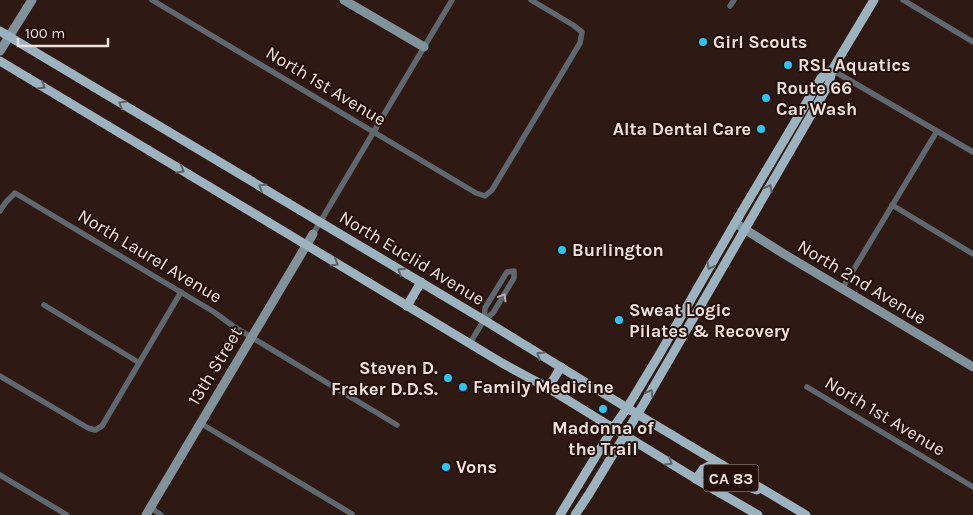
<svg xmlns="http://www.w3.org/2000/svg" width="973" height="515" font-family="Karla,sans-serif">
<rect width="100%" height="100%" fill="#2f1913"/>
<g fill="none" stroke-linecap="round" stroke-linejoin="round">
<!-- street -->
<g stroke="#5d696e" stroke-width="5.5">
<polyline points="152,0 476,193 485,196 492,190 580,43 582,32 573,25 531,0"/>
<polyline points="903,0 973,42"/>
<polyline points="730,6 734,0"/>
<polyline points="832,70 973,152"/>
<polyline points="892,205 973,254"/>
<polyline points="0,211 6,202 15,193 214,312 233,326 397,425"/>
<polyline points="313,234 452,0"/>
<polyline points="842,289 937,131"/>
<polyline points="44,305 138,362"/>
<polyline points="470,343 484,320 493,313 514,278 514,271 507,272 485,308 484,320"/>
<polyline points="0,376 88,428 95,430 102,426 181,292"/>
<polyline points="807,387 973,487"/>
<polyline points="200,423 352,514"/>
<polyline points="0,475 67,515"/>
<polyline points="150,507 161,515"/>
</g>
<!-- secondary -->
<g stroke="#80939b" stroke-width="9">
<polyline points="344,0 424,47"/>
<polyline points="0,51 32,0"/>
<polyline points="735,223 784,254 973,367"/>
<polyline points="146,515 313,234"/>
</g>
<!-- primary -->
<g stroke="#9ab3be" stroke-width="9">
<polyline points="0,31 484,320 637,414 806,515"/>
<polyline points="0,61 313,249 502,363 548,388 696,479 758,515"/>
<polyline points="407,306 421,282"/>
<polyline points="548,388 561,367"/>
<polyline points="696,479 703,469 709,466 713,467 744,485 757,490"/>
<polyline points="560,515 613,428 627,408 659,355 735,223 821,78 832,70"/>
<polyline points="575,515 589,494 643,405 829,84 832,70 874,0"/>
</g>
</g>
<!-- one-way arrows -->
<defs><path id="oneway-chevron" d="M-2-3.5L2.5 0L-2 3.5" fill="none" stroke-width="1.6" stroke-linecap="round" stroke-linejoin="round" transform="scale(1.25)"/></defs>
<g stroke="#606264">
<use href="#oneway-chevron" transform="translate(42 86) rotate(31)"/>
<use href="#oneway-chevron" transform="translate(122 104) rotate(-149)"/>
<use href="#oneway-chevron" transform="translate(181 170) rotate(31)"/>
<use href="#oneway-chevron" transform="translate(262 187) rotate(-149)"/>
<use href="#oneway-chevron" transform="translate(769 188) rotate(-60)"/>
<use href="#oneway-chevron" transform="translate(335 263) rotate(31)"/>
<use href="#oneway-chevron" transform="translate(710 266) rotate(120)"/>
<use href="#oneway-chevron" transform="translate(401 271) rotate(-149)"/>
<use href="#oneway-chevron" transform="translate(540 355) rotate(-148)"/>
<use href="#oneway-chevron" transform="translate(650 393) rotate(-60)"/>
<use href="#oneway-chevron" transform="translate(669 462) rotate(32)"/>
</g>
<use stroke="#b5b0af" href="#oneway-chevron" transform="translate(503 297) rotate(-59)"/>
<!-- markers -->
<g fill="#1ec9fd" stroke="#25100a" stroke-width="2">
<circle cx="703" cy="42" r="5"/>
<circle cx="788" cy="65" r="5"/>
<circle cx="766" cy="98" r="5"/>
<circle cx="761" cy="129" r="5"/>
<circle cx="562" cy="250" r="5"/>
<circle cx="619" cy="320" r="5"/>
<circle cx="448" cy="378" r="5"/>
<circle cx="463" cy="387" r="5"/>
<circle cx="603" cy="409" r="5"/>
<circle cx="446" cy="467" r="5"/>
</g>
<g text-anchor="middle" dominant-baseline="central" stroke-width="4" stroke-linejoin="round" paint-order="stroke">
<!-- shield labels -->
<rect fill="#25100a" stroke="#b3a29c" stroke-width="1" x="703.5" y="464.5" width="55" height="27" rx="4"/>
<g font-size="16" font-weight="bold" fill="#f0e0db">
<text x="731" y="478">CA 83</text>
</g>
<!-- poi labels -->
<g font-size="18" font-weight="bold" fill="#f0e0db" stroke="#25100a" text-anchor="start">
<text x="713" y="42">Girl Scouts</text>
<text x="798" y="65">RSL Aquatics</text>
<text x="776" y="88">Route 66<tspan x="776" dy="21">Car Wash</tspan></text>
<text x="751" y="129" text-anchor="end">Alta Dental Care</text>
<text x="572" y="250">Burlington</text>
<text x="629" y="310">Sweat Logic<tspan x="629" dy="21">Pilates &amp; Recovery</tspan></text>
<text x="438" y="368" text-anchor="end">Steven D.<tspan x="438" dy="21">Fraker D.D.S.</tspan></text>
<text x="473" y="387">Family Medicine</text>
<text x="603" y="428" text-anchor="middle">Madonna of<tspan x="603" dy="21">the Trail</tspan></text>
<text x="456" y="467">Vons</text>
</g>
<!-- street labels -->
<g font-size="18" fill="#f0e0db" stroke="#25100a">
<text transform="translate(326 86) rotate(31)">North 1st Avenue</text>
<text transform="translate(150 256) rotate(31)">North Laurel Avenue</text>
<text transform="translate(412 258) rotate(31)">North Euclid Avenue</text>
<text transform="translate(862 282) rotate(31)">North 2nd Avenue</text>
<text transform="translate(215 366) rotate(-59)">13th Street</text>
<text transform="translate(885 416) rotate(31)">North 1st Avenue</text>
</g>
</g>
<!-- scale -->
<path d="M18 38v8h90v-8" fill="none" stroke="#f0e0db" stroke-width="2.5"/>
<text x="25" y="38" font-size="15" fill="#f0e0db" stroke="#25100a" stroke-width="4" paint-order="stroke">100 m</text>
</svg>
